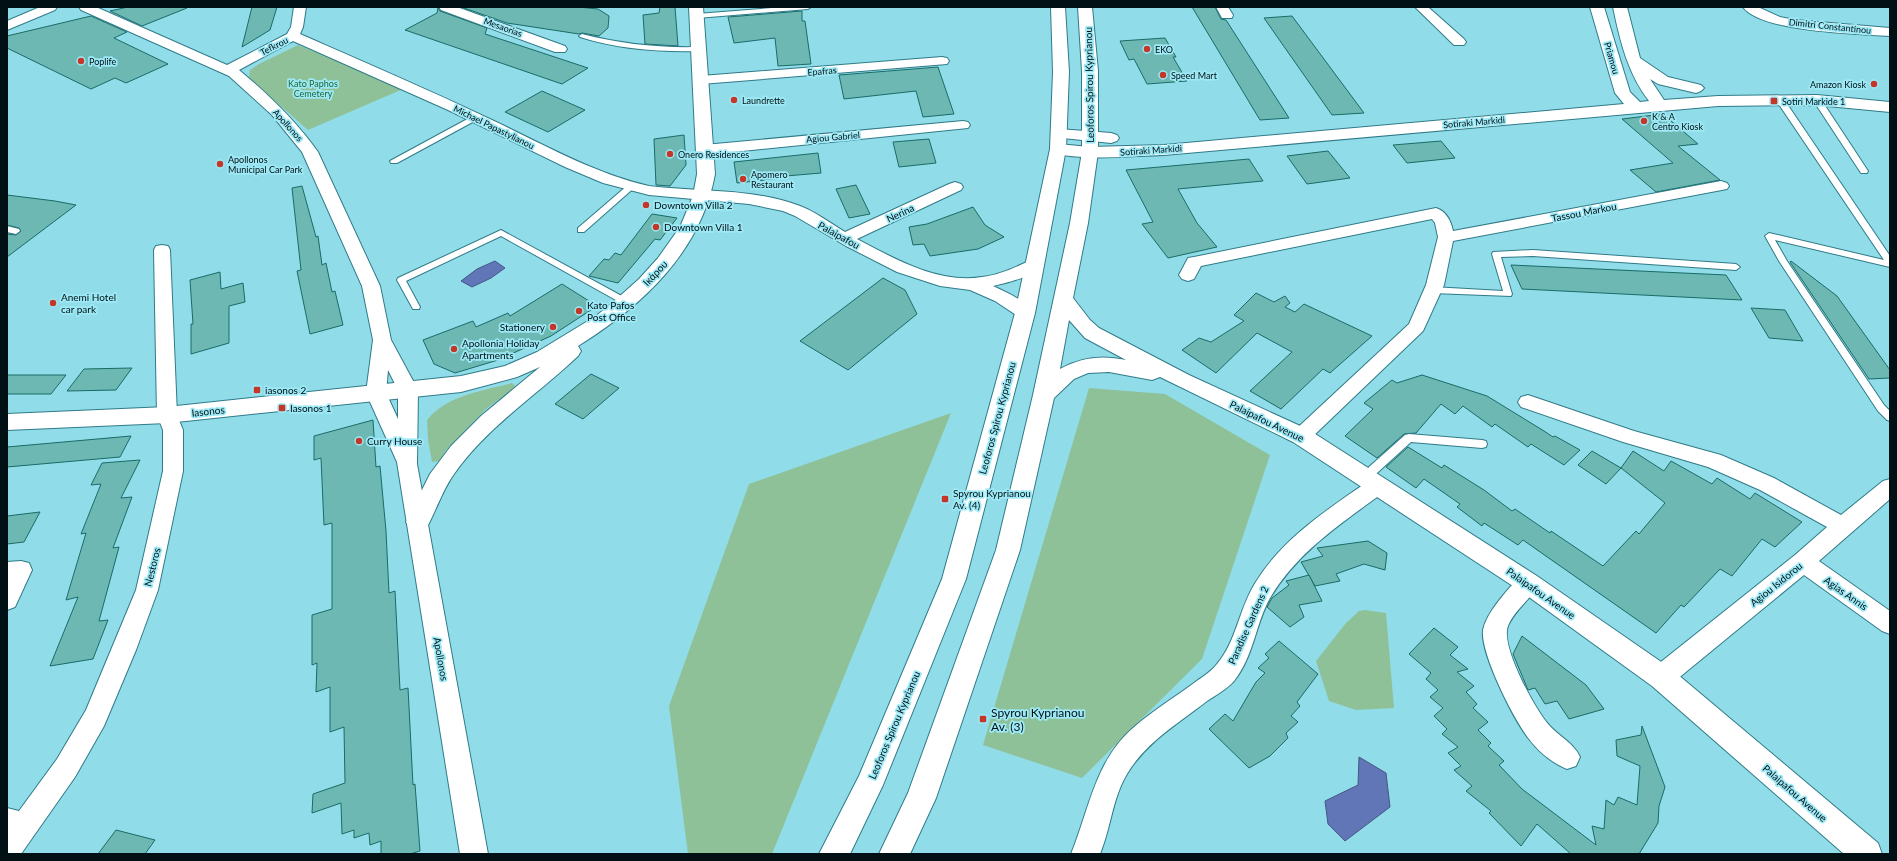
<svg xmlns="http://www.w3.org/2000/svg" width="1897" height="861" font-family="Lato,sans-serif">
<rect width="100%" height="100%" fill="#91dce9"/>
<!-- green -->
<g fill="#8fc199">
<polygon points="298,45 403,89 308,130 249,78 250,70 259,64"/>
<path d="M 512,383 L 516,387 L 486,409 L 446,450 L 439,461 L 432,462 L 428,439 L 427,420 C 447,395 483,391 512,383 Z"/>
<polygon points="1089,388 1165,394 1270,455 1202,659 1082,778 983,745"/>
<polygon points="951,413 772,854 688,854 669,706 749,484"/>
<polygon points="1365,610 1386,613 1394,708 1356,710 1329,701 1316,661 1346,623 1359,611"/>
</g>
<!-- water -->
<g fill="#6176b7" stroke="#445786">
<polygon points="495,261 505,268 491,278 472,287 461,281 477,269"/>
<polygon points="1359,757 1386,773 1390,807 1345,841 1328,824 1325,801 1358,785"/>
</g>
<!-- building -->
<g fill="#6db8b3" stroke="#196c68">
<polygon points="128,7 187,7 187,8 142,26 110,11"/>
<polygon points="252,7 277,7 270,30 242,47"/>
<polygon points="461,7 578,7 598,9 609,16 608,28 599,36 582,33 579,34 507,23"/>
<polygon points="660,7 675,7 678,46 645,44 643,15 659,13"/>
<polygon points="1192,7 1215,7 1221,19 1226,20 1289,118 1260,120"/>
<polygon points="438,8 440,11 487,28 485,34 588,68 562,84 405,30 437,13"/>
<polygon points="802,11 802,21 805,21 811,64 778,66 775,38 734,43 728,17"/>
<polygon points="91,16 127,32 114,38 168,64 126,83 115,78 91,89 7,48 7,36"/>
<polygon points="1292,16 1364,113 1332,115 1264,18"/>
<polygon points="1165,38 1176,57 1173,57 1187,81 1147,84 1134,59 1129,60 1120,41"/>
<polygon points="938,67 954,114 923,117 916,91 844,99 839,75"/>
<polygon points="542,91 585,110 548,132 505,112"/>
<polygon points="1663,114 1698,144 1678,146 1720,180 1656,192 1630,170 1673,163 1622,119"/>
<polygon points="684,135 686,165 670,186 656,185 654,139"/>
<polygon points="929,139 936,163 899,167 893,142"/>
<polygon points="1441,141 1455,158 1407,163 1393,145"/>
<polygon points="1328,151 1350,178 1307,184 1287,156"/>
<polygon points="818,153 821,173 774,177 774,179 737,183 734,162"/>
<polygon points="1249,159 1263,181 1178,189 1197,223 1217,247 1168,258 1142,224 1153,222 1126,170"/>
<polygon points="856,185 870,214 849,218 836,189"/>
<polygon points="302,186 316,237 318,236 322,265 326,263 332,292 335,291 343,325 310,334 297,271 301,270 292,188"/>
<polygon points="7,195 55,201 76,205 7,257 7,234 16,235 21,231 19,228 7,225"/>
<polygon points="973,207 985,225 1004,237 978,249 930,256 924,244 913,245 909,227 927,224"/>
<polygon points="652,214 677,218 660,240 655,239 618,283 589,276 604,259 609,260 615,253 621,255"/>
<polygon points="1791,261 1837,296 1890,370 1890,378 1869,379 1790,262"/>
<polygon points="1511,265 1726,275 1742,300 1522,289"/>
<polygon points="220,272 221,289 243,283 245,302 229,306 229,343 191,354 191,324 193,324 190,280"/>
<polygon points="883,278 905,290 917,314 848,370 800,341"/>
<polygon points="562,284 597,306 551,336 498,360 455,373 434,364 423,340 473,321 476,327 508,313 510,316"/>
<polygon points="1256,293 1274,302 1285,296 1290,303 1285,307 1295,312 1304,304 1372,336 1330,373 1323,369 1281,409 1250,391 1292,352 1257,333 1216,373 1182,350 1199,338 1211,342 1244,321 1234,315"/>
<polygon points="1751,308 1785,310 1803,341 1769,338"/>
<polygon points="132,368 116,390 67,391 84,369"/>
<polygon points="591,374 619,388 583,419 555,404"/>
<polygon points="7,375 66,375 51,394 7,394"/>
<polygon points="1422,375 1487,396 1544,431 1553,437 1555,436 1580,450 1564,465 1531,444 1528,447 1495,424 1492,427 1463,406 1455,414 1441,404 1416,433 1404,434 1377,458 1345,436 1373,409 1364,403 1392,380 1397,383"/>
<polygon points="373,420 376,467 380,466 386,531 389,593 395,591 400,690 408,688 413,785 415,784 420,851 410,854 381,854 381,841 370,845 369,833 354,838 354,830 342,834 341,803 312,813 313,794 345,783 344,727 330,732 330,687 316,692 317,663 312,665 312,615 332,609 332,523 324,525 321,458 314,460 314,436"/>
<polygon points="131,436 120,457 7,467 7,447"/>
<polygon points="1408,447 1442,468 1444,465 1484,490 1512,511 1515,509 1550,533 1551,531 1603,566 1636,531 1639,534 1665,503 1621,468 1633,451 1664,471 1671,461 1712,484 1717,478 1750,499 1755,493 1802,522 1775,547 1762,539 1732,576 1720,569 1684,607 1681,605 1656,633 1523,540 1518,545 1484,523 1482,526 1457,507 1460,504 1424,479 1416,488 1386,467"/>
<polygon points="1592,451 1621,468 1606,484 1578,465"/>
<polygon points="140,460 121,498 132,497 113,548 119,547 99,621 108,620 93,659 50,666 78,597 66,600 86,533 81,534 101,484 91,485 102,463"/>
<polygon points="40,512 24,542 7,544 7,516"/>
<polygon points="1368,541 1387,553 1385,570 1364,564 1336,574 1340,581 1315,586 1301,562 1323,556 1317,548"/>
<polygon points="1309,575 1322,601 1299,605 1304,617 1290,627 1267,607 1272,598 1289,585 1286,581"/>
<polygon points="1434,628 1458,647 1450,655 1468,669 1457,672 1474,686 1466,692 1477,704 1473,708 1488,722 1478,730 1491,743 1488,746 1504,761 1499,765 1522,789 1596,845 1592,826 1604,829 1606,800 1614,805 1618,797 1637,805 1640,766 1617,756 1616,740 1641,735 1642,726 1665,787 1659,806 1658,823 1639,854 1571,854 1537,824 1521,846 1489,813 1491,811 1466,791 1472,786 1454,770 1461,766 1448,753 1458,747 1442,734 1447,729 1434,716 1443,708 1430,697 1438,690 1426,679 1431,673 1409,654"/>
<polygon points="1522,636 1586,685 1604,709 1569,719 1557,701 1545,704 1535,688 1528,690 1513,654"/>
<polygon points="1279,641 1318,674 1297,702 1300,706 1291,716 1298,722 1286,733 1288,738 1270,756 1249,768 1209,729 1225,714 1233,721 1256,682 1265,673 1258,668 1269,658 1265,654"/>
<polygon points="116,830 155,840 145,854 98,854"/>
</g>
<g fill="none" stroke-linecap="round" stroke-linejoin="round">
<defs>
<g id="service">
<polygon points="785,7 811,7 808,9 697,18 694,16 697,14"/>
<path d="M 582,34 C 621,44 658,48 698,47 L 701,49 L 698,51 C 658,52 618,49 580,37 L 579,36 Z"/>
<polygon points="1777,98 1783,98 1890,256 1890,267 1775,240 1787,261 1884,405 1890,411 1890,421 1887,420 1878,411 1779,261 1765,236 1769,233 1884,260 1776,100"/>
<polygon points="1814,98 1820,98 1868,171 1867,173 1861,173 1813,100"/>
<polygon points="473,116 480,118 397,163 391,163 390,161"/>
<polygon points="628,185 631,185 635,187 584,232 578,232 578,228"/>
<polygon points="7,226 19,229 20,231 16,234 7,232"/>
<polygon points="501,230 629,300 630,302 629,304 623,304 501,236 406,281 420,307 419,309 413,309 397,280 398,278"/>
<polygon points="1533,250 1736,264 1740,267 1736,270 1533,256 1501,257 1512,294 1511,296 1432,293 1428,290 1432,287 1503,291 1492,254 1493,252"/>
<polygon points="1409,434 1482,440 1486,441 1487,444 1486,447 1482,448 1411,442 1377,473 1370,482 1362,482 1361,479 1369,467 1405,435"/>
</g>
<g id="minor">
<polygon points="40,7 57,7 55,10 7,30 7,21"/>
<path d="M 79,7 L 96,7 L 227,65 L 287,34 L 291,27 L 294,7 L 306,7 L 303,27 L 300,34 C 364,62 429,90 492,120 C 543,144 593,173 649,186 C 698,192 753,188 800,206 C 816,212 830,223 845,232 L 949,184 L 955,182 L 961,184 L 963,187 L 961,190 L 857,239 C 895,259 938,284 982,277 C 999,275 1014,268 1029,261 L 1035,260 L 1041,261 L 1044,265 C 1036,276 1006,283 993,286 C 1006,292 1026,301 1034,313 L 1031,317 L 1025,319 L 1019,317 L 995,301 L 970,290 L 940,286 L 897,272 L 846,246 L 795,216 L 783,211 L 749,204 L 649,195 L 603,183 L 565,167 L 448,110 L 293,41 L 239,70 C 268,94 296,121 318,152 L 380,286 L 391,340 L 418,390 L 417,464 L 488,854 L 460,854 L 397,462 L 366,393 L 373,340 L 362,286 L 302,152 L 272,115 L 229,76 L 81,10 ZM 388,370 L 398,390 L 398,419 L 386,393 Z"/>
<polygon points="439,7 457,7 565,46 567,49 565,52 555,52 441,10"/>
<polygon points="1216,7 1228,7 1233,15 1232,18 1222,18"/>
<polygon points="1415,7 1428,7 1464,39 1466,42 1464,45 1454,45"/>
<path d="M 1743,7 L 1758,7 L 1780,17 L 1795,20 L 1890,28 L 1890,36 C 1860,34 1760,32 1743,7 Z"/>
<polygon points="942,57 947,58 949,61 947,64 701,84 696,83 694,80 696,77 701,76"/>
<polygon points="963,121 968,122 970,125 968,128 704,155 699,153 696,150 699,147 704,145"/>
<path d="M 1721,181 L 1727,183 L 1729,186 L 1727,189 L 1453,241 L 1444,285 L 1423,331 L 1308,441 L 1301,444 L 1294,441 L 1291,436 L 1294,431 L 1409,324 L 1426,285 L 1438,237 L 1435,223 L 1432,219 L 1201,266 L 1194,279 L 1188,281 L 1182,279 L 1179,275 L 1188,258 L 1194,257 L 1436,208 C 1446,211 1451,221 1453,231 Z"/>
<polygon points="162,245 168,246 170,250 177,415 183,430 183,471 158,590 136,650 104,726 75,777 21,854 7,854 7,808 19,811 57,759 86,710 136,590 163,471 163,430 157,415 154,250 156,246"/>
<polygon points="1528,395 1634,431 1721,455 1774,478 1841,515 1883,481 1890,479 1890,499 1819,561 1890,611 1890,634 1882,631 1804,575 1670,685 1661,688 1652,685 1649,677 1652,669 1795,555 1827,527 1760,490 1708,467 1623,442 1521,407 1518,402 1521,397"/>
<path d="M 1377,478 L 1384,480 L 1387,486 L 1384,492 C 1342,523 1297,552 1270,598 C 1255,625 1254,656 1234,681 C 1227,689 1216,695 1207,701 C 1179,723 1146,742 1127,774 C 1112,799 1111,828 1100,854 L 1071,854 C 1089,810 1095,761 1133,728 C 1152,711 1174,698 1194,683 C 1202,677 1211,672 1217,664 C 1236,642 1239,610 1254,585 C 1281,539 1327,510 1370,480 Z"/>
<polygon points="21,561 29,563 32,570 15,607 7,610 7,562"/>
<path d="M 1528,573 L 1536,576 L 1539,583 L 1536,590 C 1527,601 1513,613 1508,626 C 1500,646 1535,709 1548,724 C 1558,736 1574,743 1580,757 L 1576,766 L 1567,769 C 1552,763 1539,752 1529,739 C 1514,720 1480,653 1483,630 C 1486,616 1497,603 1505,593 C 1512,585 1518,577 1528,573 Z"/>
</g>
<g id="tertiary">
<path d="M 689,7 L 703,7 L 715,174 C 701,252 642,306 578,346 L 581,351 L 578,356 C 537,395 487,427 454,474 C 442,491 436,511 426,529 L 418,532 L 410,529 L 406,522 L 430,474 L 451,446 L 481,416 L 540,367 L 517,377 L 461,392 L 167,423 L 7,430 L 7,414 L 167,407 L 461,376 L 505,366 L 537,352 L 596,316 L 611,304 L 639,279 L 658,258 L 680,227 L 693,196 L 697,174 Z"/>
<path d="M 1590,7 L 1604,7 L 1630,92 L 1640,102 L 1649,101 C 1628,74 1620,41 1613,7 L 1627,7 L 1640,58 L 1668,77 L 1701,85 L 1704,88 L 1701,91 L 1696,93 L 1658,84 L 1650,79 L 1664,100 L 1718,96 L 1817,95 L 1890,102 L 1890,112 L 1817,105 L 1718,106 L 1164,155 C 1128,156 1088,161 1052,153 L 1050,149 L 1052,145 L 1058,144 L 1090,147 L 1164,145 L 1624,104 L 1615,93 Z"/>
<polygon points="1059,129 1111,133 1117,135 1119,138 1117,141 1111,143 1053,137 1051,134 1053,131"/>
</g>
<g id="secondary">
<polygon points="1051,7 1065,7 1069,72 1066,149 1035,313 966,579 883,785 850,854 819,854 859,776 942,579 1015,313 1050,149 1053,72"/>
<path d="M 1078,7 L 1092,7 L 1098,71 L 1098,152 L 1088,223 L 1073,298 L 1090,320 L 1099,328 L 1189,375 L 1309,430 L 1537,576 L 1670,668 L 1878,843 L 1882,854 L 1844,854 L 1652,686 L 1519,590 L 1293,442 L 1160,377 L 1152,380 L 1109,372 L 1088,373 L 1074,379 L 1054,398 L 1020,550 L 936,798 L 910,854 L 879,854 L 908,793 L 996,550 L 1033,395 L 1070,223 L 1082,152 L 1082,71 ZM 1069,320 L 1085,338 L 1126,360 C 1103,355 1081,357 1060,369 Z"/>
</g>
</defs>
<!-- service casing -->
<use href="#service" stroke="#2f7b88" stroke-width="2"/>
<!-- minor casing -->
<use href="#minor" stroke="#2f7b88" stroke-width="2"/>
<!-- tertiary casing -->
<use href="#tertiary" stroke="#2f7b88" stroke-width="2"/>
<!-- secondary casing -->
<use href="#secondary" stroke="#2f7b88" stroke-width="2"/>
<!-- service -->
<use href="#service" fill="#fff" fill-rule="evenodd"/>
<!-- minor -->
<use href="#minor" fill="#fff" fill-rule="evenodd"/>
<!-- tertiary -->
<use href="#tertiary" fill="#fff" fill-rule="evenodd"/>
<!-- secondary -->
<use href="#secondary" fill="#fff" fill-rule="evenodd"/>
</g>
<!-- markers -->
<g fill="#c43728" stroke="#9ee9f6" stroke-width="1.5">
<circle cx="1147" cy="49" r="4"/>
<circle cx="81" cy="61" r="4"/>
<circle cx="1163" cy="75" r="4"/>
<circle cx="1874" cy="84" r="4"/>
<circle cx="734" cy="100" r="4"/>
<rect x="1770" y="97" width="8" height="8" rx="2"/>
<circle cx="1644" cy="121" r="4"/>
<circle cx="670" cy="154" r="4"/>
<circle cx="220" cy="164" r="4"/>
<circle cx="743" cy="179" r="4"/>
<circle cx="646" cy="205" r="4"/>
<circle cx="656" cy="227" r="4"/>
<circle cx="53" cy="303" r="4"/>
<circle cx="579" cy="311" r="4"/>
<circle cx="553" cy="327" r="4"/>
<circle cx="454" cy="349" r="4"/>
<rect x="253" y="386" width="8" height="8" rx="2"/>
<rect x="278" y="404" width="8" height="8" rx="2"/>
<circle cx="359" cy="441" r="4"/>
<rect x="941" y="495" width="8" height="8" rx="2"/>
<rect x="979" y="715" width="8" height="8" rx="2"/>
</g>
<g text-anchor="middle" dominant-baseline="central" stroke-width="3.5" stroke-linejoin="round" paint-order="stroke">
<!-- far-street labels -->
<g font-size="9" fill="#001014" stroke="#9ee9f6">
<text transform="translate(1830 26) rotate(6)">Dimitri Constantinou</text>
<text transform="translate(503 27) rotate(20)">Mesaorias</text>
<text transform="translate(274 46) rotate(-27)">Tefkrou</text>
<text transform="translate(1612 58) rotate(74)">Priamou</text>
<text transform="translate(822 71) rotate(-5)">Epafras</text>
<text transform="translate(1474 122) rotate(-5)">Sotiraki Markidi</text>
<text transform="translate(288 125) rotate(48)">Apollonos</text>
<text transform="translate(494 127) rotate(26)">Michael Papastylianou</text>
<text transform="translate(833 137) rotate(-5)">Agiou Gabriel</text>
<text transform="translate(1151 150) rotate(-4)">Sotiraki Markidi</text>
</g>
<!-- far-poi labels -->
<g font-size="9" fill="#001014" stroke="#9ee9f6" text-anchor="start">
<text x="1155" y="49">EKO</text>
<text x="89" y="61">Poplife</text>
<text x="1171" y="75">Speed Mart</text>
<text x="1866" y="84" text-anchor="end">Amazon Kiosk</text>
<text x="742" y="100">Laundrette</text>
<text x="1782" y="101">Sotiri Markide 1</text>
<text x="1652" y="116">K &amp; A<tspan x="1652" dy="10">Centro Kiosk</tspan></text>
<text x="678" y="154">Onero Residences</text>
<text x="228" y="159">Apollonos<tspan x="228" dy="10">Municipal Car Park</tspan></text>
<text x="751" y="174">Apomero<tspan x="751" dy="10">Restaurant</tspan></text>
</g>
<!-- far-park labels -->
<g font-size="9" fill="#1c6533" stroke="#9ee9f6">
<text x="313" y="83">Kato Paphos<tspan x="313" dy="10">Cemetery</tspan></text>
</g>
<!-- street labels -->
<g font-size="10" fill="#001014" stroke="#9ee9f6">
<text transform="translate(1089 85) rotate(-91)">Leoforos Spirou Kyprianou</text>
<text transform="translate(1584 212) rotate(-11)">Tassou Markou</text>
<text transform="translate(900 213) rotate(-25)">Nerina</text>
<text transform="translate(839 235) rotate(29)">Palaipafou</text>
<text transform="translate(655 273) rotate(-47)">Ικάρου</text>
<text transform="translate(208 411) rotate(-6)">Iasonos</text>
<text transform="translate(997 418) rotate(-75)">Leoforos Spirou Kyprianou</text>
<text transform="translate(1267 421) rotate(26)">Palaipafou Avenue</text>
<text transform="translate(152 567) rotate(-76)">Nestoros</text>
<text transform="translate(1776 584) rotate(-39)">Agiou Isidorou</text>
<text transform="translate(1541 593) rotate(35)">Palaipafou Avenue</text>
<text transform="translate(1846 593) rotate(35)">Agias Annis</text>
<text transform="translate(1248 625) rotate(-66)">Paradise Gardens 2</text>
<text transform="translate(441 659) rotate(80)">Apollonos</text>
<text transform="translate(894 725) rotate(-67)">Leoforos Spirou Kyprianou</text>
<text transform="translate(1795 793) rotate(41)">Palaipafou Avenue</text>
</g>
<!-- poi labels -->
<g font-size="10" fill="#001014" stroke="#9ee9f6" text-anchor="start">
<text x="654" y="205">Downtown Villa 2</text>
<text x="664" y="227">Downtown Villa 1</text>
<text x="61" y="297">Anemi Hotel<tspan x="61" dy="12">car park</tspan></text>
<text x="587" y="305">Kato Pafos<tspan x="587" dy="12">Post Office</tspan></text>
<text x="545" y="327" text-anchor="end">Stationery</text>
<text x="462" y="343">Apollonia Holiday<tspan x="462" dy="12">Apartments</tspan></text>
<text x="265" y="390">iasonos 2</text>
<text x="290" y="408">Iasonos 1</text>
<text x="367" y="441">Curry House</text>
<text x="953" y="493">Spyrou Kyprianou<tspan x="953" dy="12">Av. (4)</tspan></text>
</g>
<!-- near-poi labels -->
<g font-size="12" fill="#001014" stroke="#9ee9f6" text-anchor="start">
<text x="991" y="712">Spyrou Kyprianou<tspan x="991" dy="14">Av. (3)</tspan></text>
</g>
</g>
<!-- border -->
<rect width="1897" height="861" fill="none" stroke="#001014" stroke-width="16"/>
</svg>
